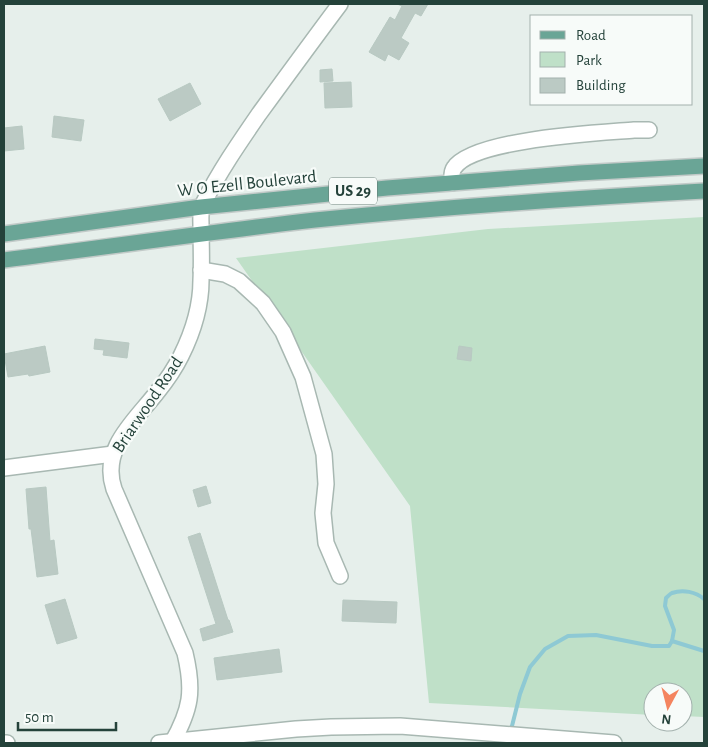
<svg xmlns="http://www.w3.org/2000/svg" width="708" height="747" font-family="'Alegreya Sans',sans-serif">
<rect width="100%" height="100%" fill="#e6efeb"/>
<!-- green -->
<polygon fill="#bfe0c8" points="704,217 704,717 683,716 683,692 653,692 653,715 429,703 410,506 236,258 488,229"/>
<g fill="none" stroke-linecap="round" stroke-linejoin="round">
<!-- stream -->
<g stroke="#8ec9d4" stroke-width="4">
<path d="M 672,641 L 674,630 L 665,606 L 666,598 C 668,596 670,594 672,593 C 683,589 696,592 704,599"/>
<polyline points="672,641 704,651"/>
<polyline points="511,730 520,694 530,667 545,649 568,636 596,635 652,646 669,646 672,641"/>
</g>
</g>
<!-- building -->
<g fill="#bbcac4" stroke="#b8c9c2">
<polygon points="397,4 428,4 421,16 415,13 401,38 409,43 399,60 388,54 385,61 369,52 390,17 395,20 402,6"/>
<polygon points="332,69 333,81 320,82 320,70"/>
<polygon points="351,82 352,107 325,108 324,83"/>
<polygon points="190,83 201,104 170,121 158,99"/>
<polygon points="54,116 84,120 81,141 52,137"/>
<polygon points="22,126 24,149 4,151 4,128"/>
<polygon points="95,339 129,343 127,358 103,355 104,350 94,349"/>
<polygon points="45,346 50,372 29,376 28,374 8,377 4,354"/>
<polygon points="459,346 472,348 471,361 457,359"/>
<polygon points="206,486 211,503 198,507 193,490"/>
<polygon points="46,487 50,541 54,540 58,574 37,577 31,529 29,529 26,489"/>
<polygon points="200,533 228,620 229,620 233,632 203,641 200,629 216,624 188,537"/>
<polygon points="65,599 77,638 57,644 45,605"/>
<polygon points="343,600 397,602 396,623 342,621"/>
<polygon points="279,649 282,672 217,680 214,658"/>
</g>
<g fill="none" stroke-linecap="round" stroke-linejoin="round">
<defs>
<g id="minor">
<path d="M 452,183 C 452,178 451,172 454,168 C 473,139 598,133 634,130 L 649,130"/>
<polyline points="201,270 225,274 239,281 263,303 283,332 303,377 324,454 326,484 323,513 326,543 340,576"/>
<polyline points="4,468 113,454"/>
<polyline points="4,743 7,743"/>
<polyline points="159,743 296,729 331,727 400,726 614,743"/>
<path d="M 172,743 C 191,709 194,691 185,653 L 114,489 C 100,448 136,420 158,391 C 167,380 175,368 181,356 C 193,332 201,306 201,280 C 202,262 201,244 201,226 C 201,219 200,210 203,204 C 219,172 239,143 259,114 C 286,77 313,40 340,4"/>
</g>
<g id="major">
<polyline points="4,234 201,207 387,188 579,173 704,166"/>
<path d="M 4,260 C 108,247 211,232 315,220 C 445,207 575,198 704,191"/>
</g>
</defs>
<!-- minor casing -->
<use href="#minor" stroke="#a8b8b2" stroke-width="18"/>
<!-- major casing -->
<use href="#major" stroke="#c2cac8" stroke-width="18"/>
<!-- minor -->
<use href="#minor" stroke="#fff" stroke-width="15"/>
<!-- major -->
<use href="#major" stroke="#6aa596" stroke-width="15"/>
</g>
<g text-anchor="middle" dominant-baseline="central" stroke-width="4.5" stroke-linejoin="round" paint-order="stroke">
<!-- shield labels -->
<rect fill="#f7fbf9" stroke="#637a73" stroke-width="1" x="329" y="177.5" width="48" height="27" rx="4"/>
<g font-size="16" font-weight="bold" fill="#24423a">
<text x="353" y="191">US 29</text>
</g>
<!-- street labels -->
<g font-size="18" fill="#24423a" stroke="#f7fbf9">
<text transform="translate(247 184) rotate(-6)">W O Ezell Boulevard</text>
<text transform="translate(148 405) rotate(-56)">Briarwood Road</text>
</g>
</g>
<!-- border -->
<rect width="708" height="747" fill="none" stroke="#24423a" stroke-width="10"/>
<!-- legend -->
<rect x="530" y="15" width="162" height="90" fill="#f7fbf9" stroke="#a3b1ad"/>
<rect x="540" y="31" width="25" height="8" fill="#6aa596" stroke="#a3b1ad"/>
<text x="576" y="40" font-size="15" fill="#24423a">Road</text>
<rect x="540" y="52" width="25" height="15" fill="#bfe0c8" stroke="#a3b1ad"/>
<text x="576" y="65" font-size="15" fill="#24423a">Park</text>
<rect x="540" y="78" width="25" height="15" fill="#bbcac4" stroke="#a3b1ad"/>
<text x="576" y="90" font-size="15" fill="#24423a">Building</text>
<!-- north arrow -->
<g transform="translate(668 707) rotate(187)"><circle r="24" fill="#f7fbf9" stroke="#a3b1ad"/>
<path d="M0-4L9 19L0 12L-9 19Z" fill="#f4845f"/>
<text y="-8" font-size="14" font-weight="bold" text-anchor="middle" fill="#24423a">N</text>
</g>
<!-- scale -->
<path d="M18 722v8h98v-8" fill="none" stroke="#24423a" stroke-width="2.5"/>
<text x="25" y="722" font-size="15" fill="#24423a" stroke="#f7fbf9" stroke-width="4" paint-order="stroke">50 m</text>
</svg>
